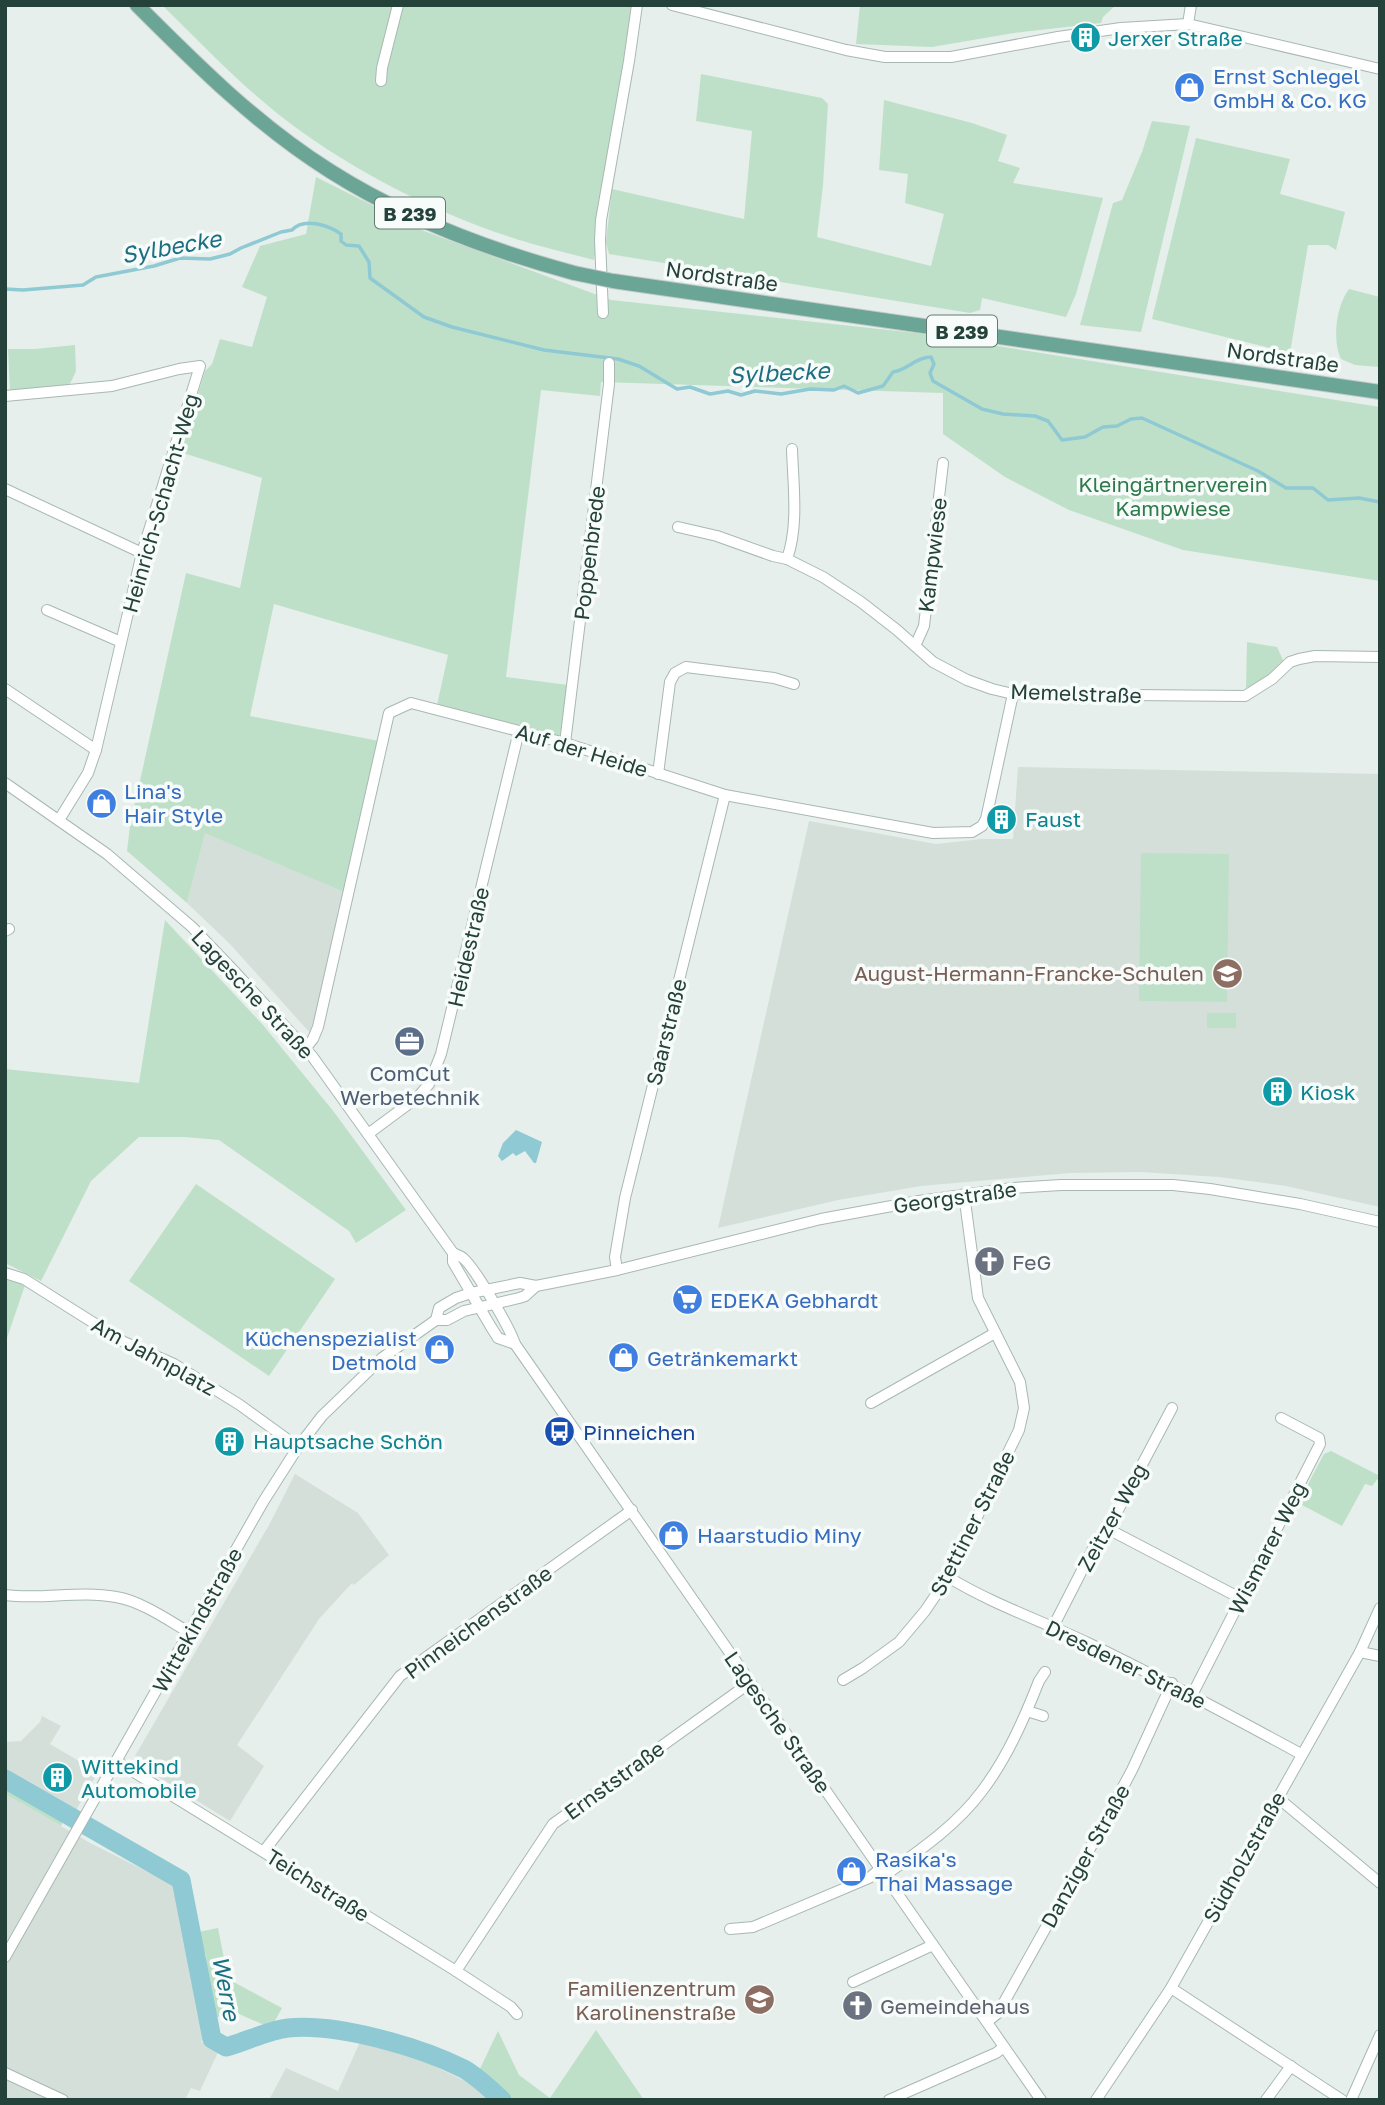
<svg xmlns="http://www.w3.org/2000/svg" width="1385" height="2105" font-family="'Golos Text',sans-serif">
<rect width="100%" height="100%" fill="#e6efeb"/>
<!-- built -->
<g fill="#d4dfda">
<polygon points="1018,767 1380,774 1380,1207 1286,1186 1219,1177 1140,1172 1070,1173 921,1186 838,1200 718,1228 809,821 936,844 981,839 1013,839"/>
<polygon points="205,832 344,892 311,1034 230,944 187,903"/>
<polygon points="295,1474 358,1513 389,1555 354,1585 352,1583 319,1619 237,1745 264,1766 230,1821 137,1764 135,1756 269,1525"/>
<polygon points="42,1716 61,1726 50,1744 84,1764 91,1764 106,1758 75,1812 36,1786 5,1770 5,1742 21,1741 40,1722"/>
<polygon points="5,1794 92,1844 174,1885 177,1891 188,1945 188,1957 193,1967 203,2012 206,2034 201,2042 219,2050 200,2091 191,2088 185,2100 5,2100"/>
<polygon points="360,2042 410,2054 495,2096 499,2100 269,2100 286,2068 338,2091"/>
</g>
<!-- green -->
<g fill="#bfe0c8">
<path d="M 162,5 L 637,5 L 594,260 C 565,252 535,246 507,236 C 432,211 354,171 291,124 C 244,89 204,46 162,5 Z"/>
<polygon points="860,5 1116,5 1103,17 1101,23 1014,33 932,47 856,44"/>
<polygon points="701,74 822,98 828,104 823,185 817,237 931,266 944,214 905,203 908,174 879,170 884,100 972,123 1007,135 998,161 1020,168 1013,183 1103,198 1076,294 1066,317 982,298 980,310 970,313 609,254 606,242 612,189 744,219 752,131 696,121"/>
<polygon points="1152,121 1190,126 1141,332 1080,325 1113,203 1122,200 1142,152"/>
<polygon points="1196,138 1290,159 1280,194 1345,212 1336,250 1328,245 1308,245 1290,353 1152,319"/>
<polygon points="316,177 424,231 611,300 916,333 1380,407 1380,581 1183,550 1069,510 1005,477 943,434 943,393 601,382 600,396 541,390 506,677 568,685 560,736 437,705 448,655 274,604 250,716 379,741 344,892 205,833 187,903 127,851 130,826 186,573 240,588 262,478 180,452 205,371 212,364 220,339 252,347 267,297 242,287 260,246 306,234"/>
<path d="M 1349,289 L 1380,297 L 1380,367 L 1355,365 L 1341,359 C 1332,340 1336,306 1349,289 Z"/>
<polygon points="75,345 76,371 69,386 10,391 8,349 35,349"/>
<path d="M 1247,642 L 1277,647 L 1283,660 C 1274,674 1262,682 1246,688 Z"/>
<polygon points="1141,853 1229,854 1227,1002 1139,1001"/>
<polygon points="165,920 263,1025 334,1112 406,1210 356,1243 349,1231 219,1140 185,1137 139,1137 91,1181 41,1281 5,1263 5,1069 139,1083"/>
<rect x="1207" y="1013" width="29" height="15"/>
<polygon points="196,1184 335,1279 269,1376 129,1281"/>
<polygon points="5,1277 25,1285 5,1344"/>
<polygon points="1331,1451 1380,1476 1372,1486 1365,1484 1342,1526 1298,1503 1324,1454"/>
<polygon points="5,1770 36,1786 69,1808 61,1826 5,1794"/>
<polygon points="218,1928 228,1979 282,2008 271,2028 239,2014 217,2017 208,1984 206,1956 198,1932"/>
<polygon points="596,2030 644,2100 510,2100 478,2073 498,2031 519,2075 550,2098"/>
</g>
<!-- water -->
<polygon fill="#8ec9d4" points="516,1130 542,1142 536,1163 534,1163 525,1151 516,1156 513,1153 502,1161 498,1156 503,1143"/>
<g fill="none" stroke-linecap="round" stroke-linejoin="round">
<!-- stream -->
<path stroke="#8ec9d4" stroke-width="3.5" d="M 5,289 L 23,290 L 83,285 L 96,277 L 154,266 L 180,258 L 210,259 L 230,254 L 241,248 L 281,232 L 292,230 C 304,217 328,225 341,234 L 341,241 L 346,245 L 359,246 L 369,262 L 370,278 L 424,317 L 452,327 L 544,350 L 618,359 L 639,366 L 677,389 L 690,387 L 710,394 L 728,391 L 741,395 L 755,391 L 781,394 L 810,389 L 834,390 L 844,386 L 858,393 L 883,386 L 893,372 C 907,370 916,357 931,357 L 934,364 L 930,373 L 933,381 L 982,409 L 1003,414 L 1035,416 L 1048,421 L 1062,440 L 1085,437 L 1103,427 L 1117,426 L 1131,419 L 1142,418 L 1258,471 L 1286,488 L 1313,488 L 1328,500 L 1359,498 L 1380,502"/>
<!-- river -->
<path stroke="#8ec9d4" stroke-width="19" d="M 5,1779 L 181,1880 L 212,2039 L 226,2047 C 245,2042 269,2030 288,2028 C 338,2023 420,2047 464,2069 C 478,2077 490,2089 502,2100"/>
<defs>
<g id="minor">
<polyline points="672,5 846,50 885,57 951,57 1058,37 1121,28 1188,24 1380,69"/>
<polyline points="1188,24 1191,5"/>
<polyline points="381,81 382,68 398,5"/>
<polyline points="603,313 600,240 601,220 629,61 637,5"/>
<polyline points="5,396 112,386 179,369 200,366 142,553 96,750 88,773 59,820"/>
<polyline points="5,489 142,553"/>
<polyline points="678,527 717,536 773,556 787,559 823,577 861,602 897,630 933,662 967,680 992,689 1013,694 1245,696 1272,679 1290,662 1299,659 1315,656 1380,657"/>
<path d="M 787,559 C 799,525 793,484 792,449"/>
<polyline points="47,610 121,642"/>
<polyline points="915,646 924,626 943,463"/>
<polyline points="5,689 96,750"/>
<polyline points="565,743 609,384 609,363"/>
<polyline points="658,774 670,682 675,673 686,667 774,678 794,684"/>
<path d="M 5,783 L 107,854 L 192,927 L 234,971 L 312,1056 L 453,1253 C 455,1254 461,1256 463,1258 C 475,1268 510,1328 515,1344 L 1041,2100"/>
<polyline points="5,931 9,929"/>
<polyline points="305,1049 313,1039 318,1027 389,713 411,703 565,743 725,795 933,833 972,832 982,826 986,819 1013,694"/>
<polyline points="368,1134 418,1097 429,1084 441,1054 519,731"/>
<polyline points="453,1253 453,1262 491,1327 498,1338 515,1344"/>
<polyline points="617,1270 615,1257 625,1198 725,795"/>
<polyline points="5,1273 24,1279 124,1342 174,1364 240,1405 298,1447"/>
<polyline points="436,1320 439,1308 456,1298 471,1293 520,1283 536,1286 617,1270 821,1219 919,1201 1013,1188 1061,1185 1173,1185 1210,1189 1300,1204 1380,1222"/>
<polyline points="871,1403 995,1333"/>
<polyline points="1108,1529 1242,1599"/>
<path d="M 948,1577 C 992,1604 1042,1621 1088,1643 C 1161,1678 1231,1716 1301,1754"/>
<path d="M 5,1595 C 42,1600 79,1590 116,1597 C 141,1601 168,1620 190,1633"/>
<polyline points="1053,1627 1097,1541 1108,1529 1172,1408"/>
<polyline points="1360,1652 1380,1656"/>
<polyline points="843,1680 863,1668 899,1642 925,1611 948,1577 1019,1430 1024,1408 1020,1382 978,1298 964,1194"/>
<polyline points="1192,1695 1320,1444 1319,1438 1281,1418"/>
<polyline points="1027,1711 1043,1716"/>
<polyline points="116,1761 456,1971 511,2007 517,2014"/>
<polyline points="1277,1797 1380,1883"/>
<polyline points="264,1851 400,1676 632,1510"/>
<path d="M 884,1876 C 919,1851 956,1826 982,1791 C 1007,1758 1024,1719 1039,1681 L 1045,1672"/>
<polyline points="730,1929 753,1927 869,1878 880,1869"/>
<polyline points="5,1957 263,1502 298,1447 322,1416 382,1358 436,1320 447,1320 464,1311 519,1298 525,1296 536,1286"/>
<polyline points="456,1971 553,1824 751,1682"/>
<polyline points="853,1982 933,1945"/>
<polyline points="1171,1988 1342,2100"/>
<polyline points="987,2022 998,2013 1087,1854 1132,1770 1172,1683"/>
<polyline points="5,2073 63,2100"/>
<polyline points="889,2100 996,2053 1004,2047"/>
<polyline points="1096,2100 1171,1988 1360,1652 1380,1608"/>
<polyline points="1266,2100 1291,2066"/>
<polyline points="1351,2100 1380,2035"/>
</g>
<g id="major">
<path d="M 137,5 C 197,65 258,126 330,171 C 404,218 489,250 574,273"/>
<polyline points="613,281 1380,392"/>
</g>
</defs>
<!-- minor casing -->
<use href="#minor" stroke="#a8b8b2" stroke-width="12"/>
<!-- major casing -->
<use href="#major" stroke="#c2cac8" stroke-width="16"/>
<!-- minor -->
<use href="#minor" stroke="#fff" stroke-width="10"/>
<!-- major -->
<use href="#major" stroke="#6aa596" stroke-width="14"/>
<defs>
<polyline id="major-bridge" points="574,273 613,281"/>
</defs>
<!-- major-bridge casing -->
<use href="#major-bridge" stroke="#c2cac8" stroke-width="16" stroke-linecap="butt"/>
<!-- major-bridge -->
<use href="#major-bridge" stroke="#6aa596" stroke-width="14"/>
</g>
<!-- icons -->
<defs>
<symbol id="building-disc" viewBox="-11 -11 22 22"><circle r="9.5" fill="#0f9aa8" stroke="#f7fbf9"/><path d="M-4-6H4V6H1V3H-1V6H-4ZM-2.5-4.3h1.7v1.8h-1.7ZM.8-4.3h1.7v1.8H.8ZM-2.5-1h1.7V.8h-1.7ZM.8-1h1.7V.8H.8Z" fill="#fff"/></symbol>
<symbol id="shop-disc" viewBox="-11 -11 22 22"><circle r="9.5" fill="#3f7fe0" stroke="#f7fbf9"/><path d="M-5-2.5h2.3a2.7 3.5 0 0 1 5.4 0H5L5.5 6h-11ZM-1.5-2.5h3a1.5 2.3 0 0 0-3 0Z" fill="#fff"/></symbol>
<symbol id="school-disc" viewBox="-11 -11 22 22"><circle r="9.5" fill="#8d6e63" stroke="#f7fbf9"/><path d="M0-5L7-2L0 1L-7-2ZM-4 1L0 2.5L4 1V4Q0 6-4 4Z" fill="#fff"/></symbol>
<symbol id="office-disc" viewBox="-11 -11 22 22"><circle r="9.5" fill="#5c6f8a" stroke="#f7fbf9"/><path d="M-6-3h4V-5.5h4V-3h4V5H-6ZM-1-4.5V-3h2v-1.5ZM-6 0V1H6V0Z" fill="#fff"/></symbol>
<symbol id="church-disc" viewBox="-11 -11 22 22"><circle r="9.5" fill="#6b7280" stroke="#f7fbf9"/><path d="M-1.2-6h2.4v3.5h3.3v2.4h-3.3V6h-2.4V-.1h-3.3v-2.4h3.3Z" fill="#fff"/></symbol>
<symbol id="supermarket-disc" viewBox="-11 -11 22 22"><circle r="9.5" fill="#3f7fe0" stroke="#f7fbf9"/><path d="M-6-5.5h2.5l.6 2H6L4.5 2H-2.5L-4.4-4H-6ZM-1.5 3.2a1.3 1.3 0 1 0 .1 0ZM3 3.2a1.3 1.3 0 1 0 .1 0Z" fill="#fff"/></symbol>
<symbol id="bus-disc" viewBox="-11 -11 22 22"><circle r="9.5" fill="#1a4fb4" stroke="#f7fbf9"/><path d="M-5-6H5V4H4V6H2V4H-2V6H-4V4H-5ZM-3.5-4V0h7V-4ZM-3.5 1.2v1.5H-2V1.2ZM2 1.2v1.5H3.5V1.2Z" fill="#fff"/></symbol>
</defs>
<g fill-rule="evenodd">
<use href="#building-disc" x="1068" y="20" width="35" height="35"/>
<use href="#shop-disc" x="1172" y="70" width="35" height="35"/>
<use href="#shop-disc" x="84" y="786" width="35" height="35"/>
<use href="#building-disc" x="984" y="802" width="35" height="35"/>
<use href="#school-disc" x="1210" y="956" width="35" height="35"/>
<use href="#office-disc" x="392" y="1024" width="35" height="35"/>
<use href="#building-disc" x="1260" y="1074" width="35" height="35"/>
<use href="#church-disc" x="972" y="1244" width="35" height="35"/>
<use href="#supermarket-disc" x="670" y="1282" width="35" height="35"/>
<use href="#shop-disc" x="422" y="1332" width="35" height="35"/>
<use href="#shop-disc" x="606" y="1340" width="35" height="35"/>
<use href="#bus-disc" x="542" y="1414" width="35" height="35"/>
<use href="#building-disc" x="212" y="1424" width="35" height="35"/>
<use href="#shop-disc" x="656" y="1518" width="35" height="35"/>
<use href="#building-disc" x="40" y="1760" width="35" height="35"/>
<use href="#shop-disc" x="834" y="1854" width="35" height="35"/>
<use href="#school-disc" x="742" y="1982" width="35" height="35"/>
<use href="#church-disc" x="840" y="1988" width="35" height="35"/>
</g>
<g text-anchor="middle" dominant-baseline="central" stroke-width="7" stroke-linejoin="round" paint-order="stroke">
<!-- shield labels -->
<g fill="#f7fbf9" stroke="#637a73" stroke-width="2">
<rect x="375" y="197.5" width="70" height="31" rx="5"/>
<rect x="927" y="315.5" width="70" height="31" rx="5"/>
</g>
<g font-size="19" font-weight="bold" fill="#24423a">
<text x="410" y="213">B 239</text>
<text x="962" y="331">B 239</text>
</g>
<!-- culture labels -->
<g font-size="21" fill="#0d838f" stroke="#f7fbf9" text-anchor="start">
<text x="1108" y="38">Jerxer Straße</text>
<text x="1025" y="819">Faust</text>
<text x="1300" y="1092">Kiosk</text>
<text x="253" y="1441">Hauptsache Schön</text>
<text x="81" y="1766">Wittekind<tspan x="81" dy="24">Automobile</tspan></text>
</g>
<!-- shop labels -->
<g font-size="21" fill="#366cbe" stroke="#f7fbf9" text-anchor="start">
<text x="1213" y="76">Ernst Schlegel<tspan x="1213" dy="24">GmbH &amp; Co. KG</tspan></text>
<text x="124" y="791">Lina's<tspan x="124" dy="24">Hair Style</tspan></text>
<text x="710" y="1300">EDEKA Gebhardt</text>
<text x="417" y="1338" text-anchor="end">Küchenspezialist<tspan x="417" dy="24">Detmold</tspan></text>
<text x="647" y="1358">Getränkemarkt</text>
<text x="697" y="1535">Haarstudio Miny</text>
<text x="875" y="1859">Rasika's<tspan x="875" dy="24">Thai Massage</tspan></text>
</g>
<!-- street labels -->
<g font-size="21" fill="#24423a" stroke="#f7fbf9">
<text transform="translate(722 276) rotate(8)">Nordstraße</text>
<text transform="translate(1283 357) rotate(8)">Nordstraße</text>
<text transform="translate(160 503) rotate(-74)">Heinrich-Schacht-Weg</text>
<text transform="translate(589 553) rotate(-83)">Poppenbrede</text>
<text transform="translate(932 555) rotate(-83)">Kampwiese</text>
<text transform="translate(1076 693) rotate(2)">Memelstraße</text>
<text transform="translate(582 750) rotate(17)">Auf der Heide</text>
<text transform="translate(468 947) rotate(-77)">Heidestraße</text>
<text transform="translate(253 994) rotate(47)">Lagesche Straße</text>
<text transform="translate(666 1032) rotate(-76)">Saarstraße</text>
<text transform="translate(955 1197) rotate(-8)">Georgstraße</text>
<text transform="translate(154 1356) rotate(29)">Am Jahnplatz</text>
<text transform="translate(1112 1517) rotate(-61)">Zeitzer Weg</text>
<text transform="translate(972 1523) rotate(-63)">Stettiner Straße</text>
<text transform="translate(1267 1548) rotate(-63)">Wismarer Weg</text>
<text transform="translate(197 1620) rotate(-61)">Wittekindstraße</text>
<text transform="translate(478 1622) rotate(-36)">Pinneichenstraße</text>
<text transform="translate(1126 1664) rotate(26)">Dresdener Straße</text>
<text transform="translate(778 1722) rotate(55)">Lagesche Straße</text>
<text transform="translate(614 1780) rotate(-36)">Ernststraße</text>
<text transform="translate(1085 1856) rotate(-61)">Danziger Straße</text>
<text transform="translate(1244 1857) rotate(-61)">Südholzstraße</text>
<text transform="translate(318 1885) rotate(32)">Teichstraße</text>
</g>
<!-- park labels -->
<g font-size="21" fill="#2d7a4b" stroke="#f7fbf9">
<text x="1173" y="484">Kleingärtnerverein<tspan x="1173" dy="24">Kampwiese</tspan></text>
</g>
<!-- education labels -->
<g font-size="21" fill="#785e54" stroke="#f7fbf9" text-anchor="end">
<text x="1204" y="973">August-Hermann-Francke-Schulen</text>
<text x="736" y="1988">Familienzentrum<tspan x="736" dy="24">Karolinenstraße</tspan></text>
</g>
<!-- service labels -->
<g font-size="21" fill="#4e5e75" stroke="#f7fbf9">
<text x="410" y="1073">ComCut<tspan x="410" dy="24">Werbetechnik</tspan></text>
</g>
<!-- worship labels -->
<g font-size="21" fill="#5b616d" stroke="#f7fbf9" text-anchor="start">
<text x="1012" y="1262">FeG</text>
<text x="880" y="2006">Gemeindehaus</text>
</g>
<!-- transit labels -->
<g font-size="21" fill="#164399" stroke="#f7fbf9" text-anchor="start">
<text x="583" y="1432">Pinneichen</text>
</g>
<!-- water labels -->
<g font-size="23" font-style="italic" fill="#1c6f80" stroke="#f7fbf9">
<text transform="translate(171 246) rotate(-10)">Sylbecke</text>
<text transform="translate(779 372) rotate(-3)">Sylbecke</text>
<text transform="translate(227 1988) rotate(79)">Werre</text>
</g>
</g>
<!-- border -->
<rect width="1385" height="2105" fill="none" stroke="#24423a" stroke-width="14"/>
</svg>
